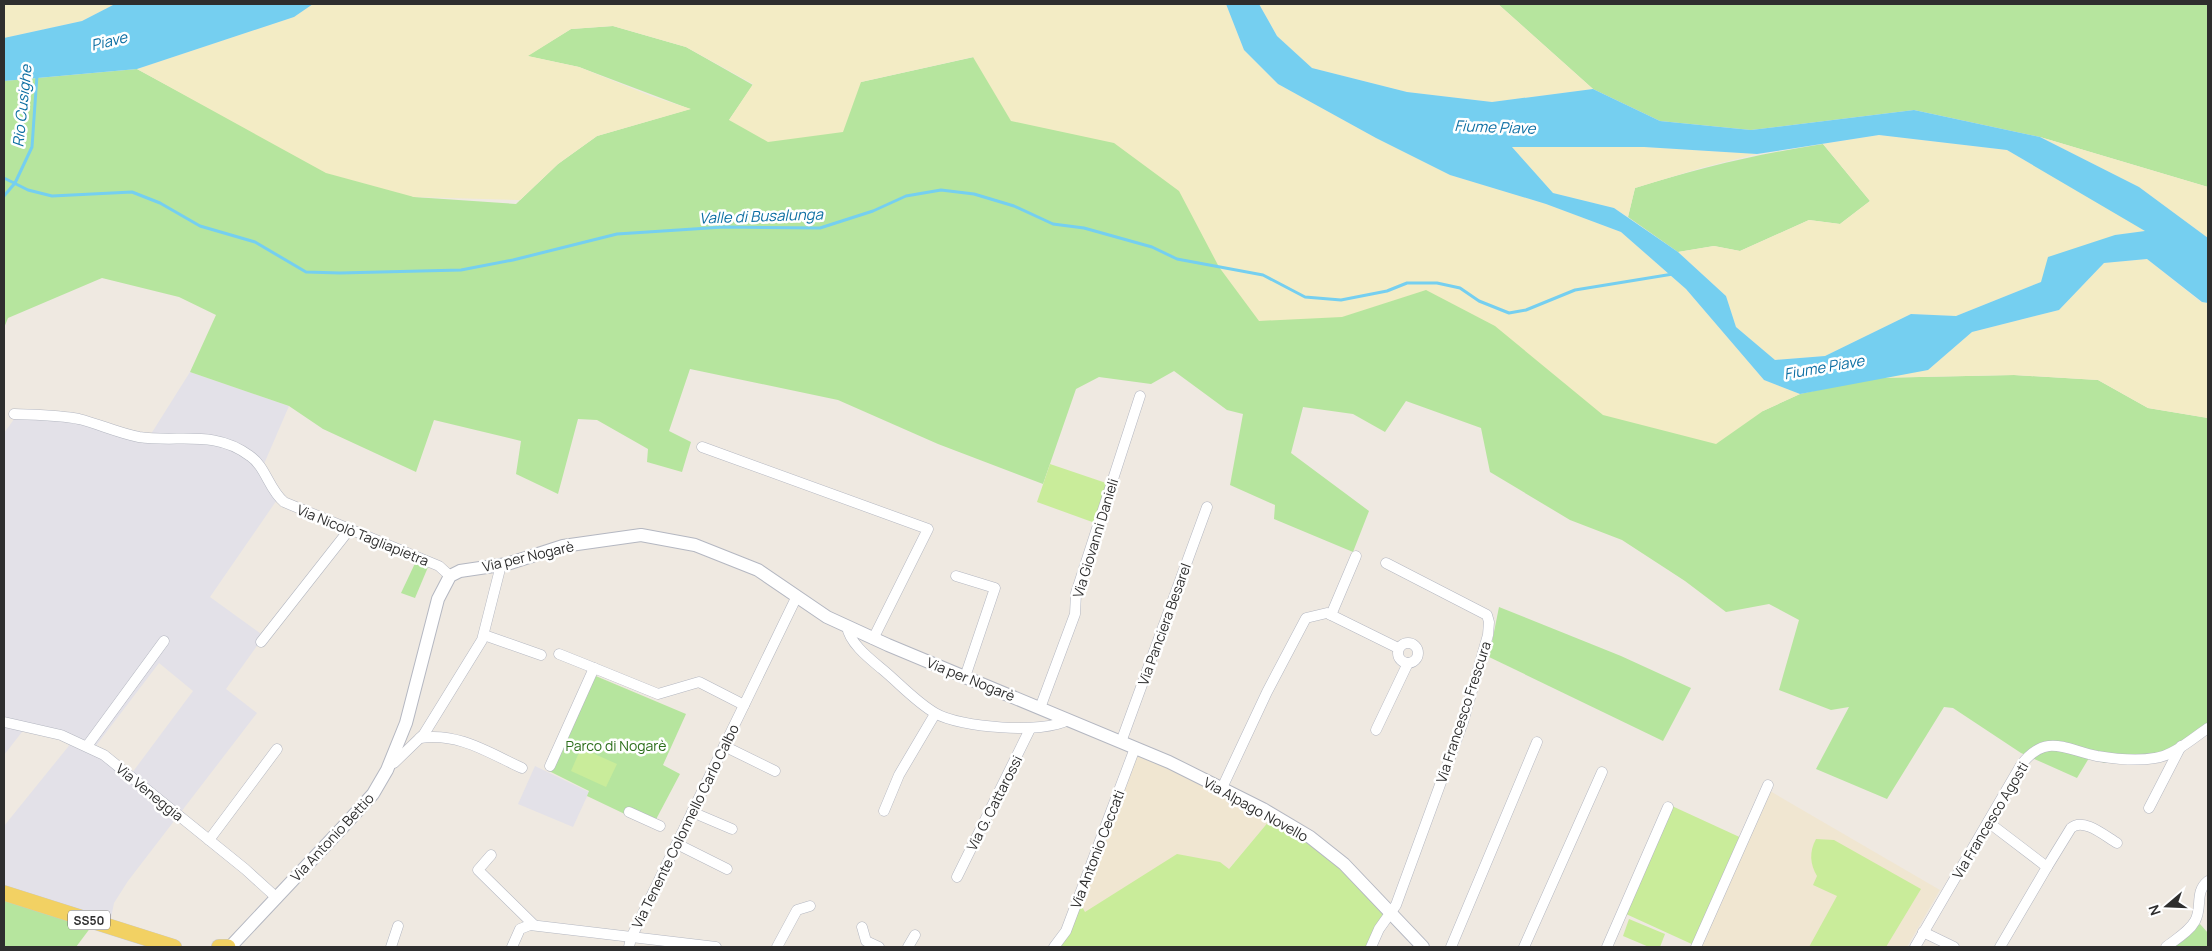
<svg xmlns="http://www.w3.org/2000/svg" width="2212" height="951" font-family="Manrope,sans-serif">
<rect width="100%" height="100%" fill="#efe9e1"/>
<!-- industrial -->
<g fill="#e3e1e8" fill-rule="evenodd">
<path d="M 190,372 L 289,406 L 264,464 L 281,494 L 210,597 L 264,636 L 226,689 L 257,713 L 128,881 L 114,903 L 110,923 L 4,888 L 4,826 L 76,737 L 29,723 L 4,755 L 4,433 L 20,411 L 134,434 L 151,434 ZM 159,663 L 193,691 L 129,777 L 95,747 Z"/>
<polygon points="535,766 589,792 573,827 518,804"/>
</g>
<!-- education -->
<g fill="#f0e6d1">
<polygon points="1136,745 1275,814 1222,877 1130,885 1085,913 1079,901"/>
<polygon points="1770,791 1940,890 1907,947 1696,947"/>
</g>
<!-- green -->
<g fill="#b6e59e">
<polygon points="1498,4 2208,4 2208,187 2040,137 1914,110 1751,130 1660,121 1593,89"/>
<polygon points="613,26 686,47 753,85 729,120 861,82 974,57 1763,411 1800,394 1872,378 2014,375 2098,380 2148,408 2208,418 2208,725 2170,752 2105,758 2105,763 2089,758 2077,778 2021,753 1953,708 1944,707 1887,799 1816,769 1849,707 1831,710 1779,690 1799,620 1769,604 1726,612 1685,581 1622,540 1570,520 1490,472 1481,428 1406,401 1385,432 1353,414 1303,407 1291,453 1369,511 1353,552 1274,519 1275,505 1230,485 1243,414 1227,410 1174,371 1151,384 1099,377 1076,389 1043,484 938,444 838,400 690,369 669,431 691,442 682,472 647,462 648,449 597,420 578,419 558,494 516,474 521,441 434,420 416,472 323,429 289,406 190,372 216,315 179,297 102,278 8,318 4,328 4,81 137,69 213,110 414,197 516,204 558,164 597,136 690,109 579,67 527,56 571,29"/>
<path d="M 1823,144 L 1870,201 L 1840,224 L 1809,220 L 1740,251 L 1714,246 L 1678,252 L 1628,217 L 1635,188 C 1699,168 1757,154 1823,144 Z"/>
<polygon points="418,557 431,560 415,598 401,593"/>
<polygon points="1499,607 1621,656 1691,688 1663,741 1489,657"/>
<polygon points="591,674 686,714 663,765 680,774 652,827 587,796 589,791 549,771"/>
<polygon points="4,888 97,919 76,947 4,947"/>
<polygon points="2200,924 2208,933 2208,947 2170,947"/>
</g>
<!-- sand -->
<g fill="#f3ecc5">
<polygon points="4,4 115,4 82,21 4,38"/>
<polygon points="313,4 1226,4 1244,50 1278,84 1376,138 1450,175 1546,204 1621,232 1686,289 1764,380 1800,394 1763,411 1716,444 1603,415 1495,326 1426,290 1342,317 1259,321 1219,267 1179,191 1114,143 1011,121 973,57 861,82 843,132 768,142 729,120 753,84 686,47 613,26 571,29 528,56 579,67 651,96 691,109 597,136 558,164 520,200 414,197 326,173 137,69 294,17"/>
<polygon points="1259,4 1498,4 1593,89 1492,102 1407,92 1312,68 1277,36"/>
<polygon points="1879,135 2007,150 2146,231 2115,235 2041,282 1956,316 1911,314 1825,356 1775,360 1736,327 1726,296 1678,252 1714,246 1740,251 1809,220 1840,224 1870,201 1823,144"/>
<polygon points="2040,137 2208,187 2208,238 2139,187"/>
<polygon points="1512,147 1644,147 1757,154 1701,168 1635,188 1628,217 1614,208 1553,193"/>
<polygon points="2147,259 2201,302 2208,303 2208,418 2148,408 2098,380 2014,375 1872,378 1928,370 1972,332 2059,310 2104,263"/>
</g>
<!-- pitch -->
<g fill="#c9ec9a">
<polygon points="1050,464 1109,484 1095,523 1037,502"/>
<polygon points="581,748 617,764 606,787 571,771"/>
<polygon points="1672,806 1746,840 1696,946 1626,914"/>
<polygon points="1275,814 1321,848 1387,915 1372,947 1052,947 1079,901 1085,912 1177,854 1220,862 1229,869"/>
<path d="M 1816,839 L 1834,840 L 1921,889 L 1886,947 L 1809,947 L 1837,896 L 1813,885 L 1817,876 C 1810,864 1809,852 1816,839 Z"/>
<polygon points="1629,919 1665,934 1660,947 1649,947 1623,936"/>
</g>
<!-- water -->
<g fill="#75cff0" fill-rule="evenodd">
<polygon points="115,4 313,4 294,17 137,69 4,81 4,38 82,21"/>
<path d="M 1226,4 L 1259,4 L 1277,36 L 1312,68 L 1407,92 L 1492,102 L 1593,89 L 1660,121 L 1751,130 L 1914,110 L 2040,137 L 2139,187 L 2208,238 L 2208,303 L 2202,302 L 2147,259 L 2104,263 L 2059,310 L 1972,332 L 1928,370 L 1800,394 L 1764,380 L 1686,289 L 1621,232 L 1546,204 L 1450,175 L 1376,138 L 1278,84 L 1244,50 ZM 1879,135 L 2007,150 L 2145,231 L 2115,235 L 2048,257 L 2041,282 L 1956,316 L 1911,314 L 1825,356 L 1775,360 L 1736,327 L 1726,296 L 1678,252 L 1614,208 L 1553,193 L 1512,147 L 1644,147 L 1757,154 Z"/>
</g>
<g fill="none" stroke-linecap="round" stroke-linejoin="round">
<!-- stream -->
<g stroke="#75cff0" stroke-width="3">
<polyline points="4,178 28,190 52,196 132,192 160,203 200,226 255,242 306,272 340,273 461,270 513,260 617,234 724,227 820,228 873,211 906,196 941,190 974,194 1014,206 1053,224 1084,228 1152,247 1177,259 1263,275 1305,297 1341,300 1387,291 1407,283 1437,283 1460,288 1479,301 1509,313 1526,310 1575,290 1673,274"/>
<polyline points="4,196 15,183 32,147 37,75"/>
</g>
<defs>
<g id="minor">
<path d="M 14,414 C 36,415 59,415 79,419 C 99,424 118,433 139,437 C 178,443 214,429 250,456 C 266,467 269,490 284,502 L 439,566 L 450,576"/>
<polyline points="702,447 928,529 873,639"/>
<polyline points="956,576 995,588 965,677"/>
<polyline points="1331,615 1356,556"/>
<path d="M 847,626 C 849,643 870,659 882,669 C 899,683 916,702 935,713 C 960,728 1044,734 1068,720"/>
<polyline points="484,635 541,655"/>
<polyline points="261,642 349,530"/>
<circle cx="1408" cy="653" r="10"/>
<polyline points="559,654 594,668"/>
<polyline points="1040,708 1075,614 1076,593 1140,396"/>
<polyline points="4,722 61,735 104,755 245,869 277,898"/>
<polyline points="1376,730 1408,663"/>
<path d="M 420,738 C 458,732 489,753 522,768"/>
<polyline points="1121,742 1207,507"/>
<polyline points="87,746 164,641"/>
<polyline points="724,746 775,771"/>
<polyline points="390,763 394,763 424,734 482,640 501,565"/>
<polyline points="550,766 594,668 658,694 699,682 744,705"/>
<polyline points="1222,788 1267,692 1306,618 1327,613 1398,648"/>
<polyline points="2149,808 2181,746"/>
<polyline points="884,811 899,775 935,714"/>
<polyline points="629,812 660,826"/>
<polyline points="692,812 732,829"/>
<polyline points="1988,822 2047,867 2000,947"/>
<polyline points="209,840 277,749"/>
<polyline points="677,844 727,869"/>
<polyline points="491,855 478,870 534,925"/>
<path d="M 2047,867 L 2071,828 C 2083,817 2105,836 2117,843"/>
<polyline points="957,877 1030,729"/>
<polyline points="862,927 866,941 879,947"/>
<polyline points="1923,932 1954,947"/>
<polyline points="391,947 398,926"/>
<polyline points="512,947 520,929 530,925 716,947"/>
<polyline points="629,947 631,938 797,596"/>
<polyline points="777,947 797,910 810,906"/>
<polyline points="908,947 915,935"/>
<polyline points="1054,947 1066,931 1135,748"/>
<polyline points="1371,947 1379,929 1396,905 1463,722 1488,635 1489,622 1487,615 1386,563"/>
<polyline points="1451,947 1537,742"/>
<polyline points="1524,947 1602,772"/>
<polyline points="1607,947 1668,807"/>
<polyline points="1696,947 1768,785"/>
<path d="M 1915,947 L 2021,765 C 2046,732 2066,750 2097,756 C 2115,759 2138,761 2155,758 C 2173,756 2193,738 2208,728"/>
<path d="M 2166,947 C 2176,939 2189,932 2195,921 C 2203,907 2194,892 2208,881"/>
</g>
<polyline id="tertiary" points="230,947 342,828 373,794 387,770 406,723 438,599 450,576 460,571 507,564 563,546 641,535 695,545 758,570 827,617 888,645 1169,762 1263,809 1310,837 1344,864 1423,947"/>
<g id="primary">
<polyline points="4,893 174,947"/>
<polyline points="219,947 228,947"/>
</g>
</defs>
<!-- minor casing -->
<use href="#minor" stroke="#b4b7c1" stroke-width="11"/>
<!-- tertiary casing -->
<use href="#tertiary" stroke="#b4b7c1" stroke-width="14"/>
<!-- primary casing -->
<use href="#primary" stroke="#c9c9c9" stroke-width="16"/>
<!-- minor -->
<use href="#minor" stroke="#fff" stroke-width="10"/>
<!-- tertiary -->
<use href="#tertiary" stroke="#fff" stroke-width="12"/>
<!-- primary -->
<use href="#primary" stroke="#f2d163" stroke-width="15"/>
</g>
<g text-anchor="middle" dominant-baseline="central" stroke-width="5" stroke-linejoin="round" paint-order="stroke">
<!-- shield labels -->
<rect fill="#fff" stroke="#6d6d6d" stroke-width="1" x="68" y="910.5" width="42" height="19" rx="4"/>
<g font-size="12" font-weight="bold" fill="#2e2e2e">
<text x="89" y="920">SS50</text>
</g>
<!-- street labels -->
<g font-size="14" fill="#2e2e2e" stroke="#fff">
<text transform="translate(363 535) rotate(22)">Via Nicolò Tagliapietra</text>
<text transform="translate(1095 538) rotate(-73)">Via Giovanni Danieli</text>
<text transform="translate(528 556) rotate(-13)">Via per Nogarè</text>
<text transform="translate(1164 624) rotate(-70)">Via Panciera Besarel</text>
<text transform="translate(971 679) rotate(22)">Via per Nogarè</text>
<text transform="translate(1463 712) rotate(-72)">Via Francesco Frescura</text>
<text transform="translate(150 792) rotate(39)">Via Veneggia</text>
<text transform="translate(994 803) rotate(-63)">Via G. Cattarossi</text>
<text transform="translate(1256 809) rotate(29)">Via Alpago Novello</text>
<text transform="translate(1990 820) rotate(-59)">Via Francesco Agosti</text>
<text transform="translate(685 826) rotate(-64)">Via Tenente Colonnello Carlo Calbo</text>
<text transform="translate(332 837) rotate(-47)">Via Antonio Bettio</text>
<text transform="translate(1097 849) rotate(-69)">Via Antonio Ceccati</text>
</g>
<!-- park labels -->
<g font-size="14" fill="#2c6e1b" stroke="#fff">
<text x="616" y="745">Parco di Nogarè</text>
</g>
<!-- water labels -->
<g font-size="15" font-style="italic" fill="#0d6fa3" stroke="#fff">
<text transform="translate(109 41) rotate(-14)">Piave</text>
<text transform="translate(22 106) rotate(-84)">Rio Cusighe</text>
<text transform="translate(1495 127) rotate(2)">Fiume Piave</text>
<text transform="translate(761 216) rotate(-2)">Valle di Busalunga</text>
<text transform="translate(1824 367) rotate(-10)">Fiume Piave</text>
</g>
</g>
<!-- border -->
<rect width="2212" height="951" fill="none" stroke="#2e2e2e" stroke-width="10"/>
<!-- north arrow -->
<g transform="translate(2167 906) rotate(251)" stroke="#ffffff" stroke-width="4" paint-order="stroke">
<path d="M0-4L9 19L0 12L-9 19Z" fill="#2e2e2e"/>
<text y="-8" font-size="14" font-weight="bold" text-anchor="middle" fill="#2e2e2e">N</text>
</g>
</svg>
